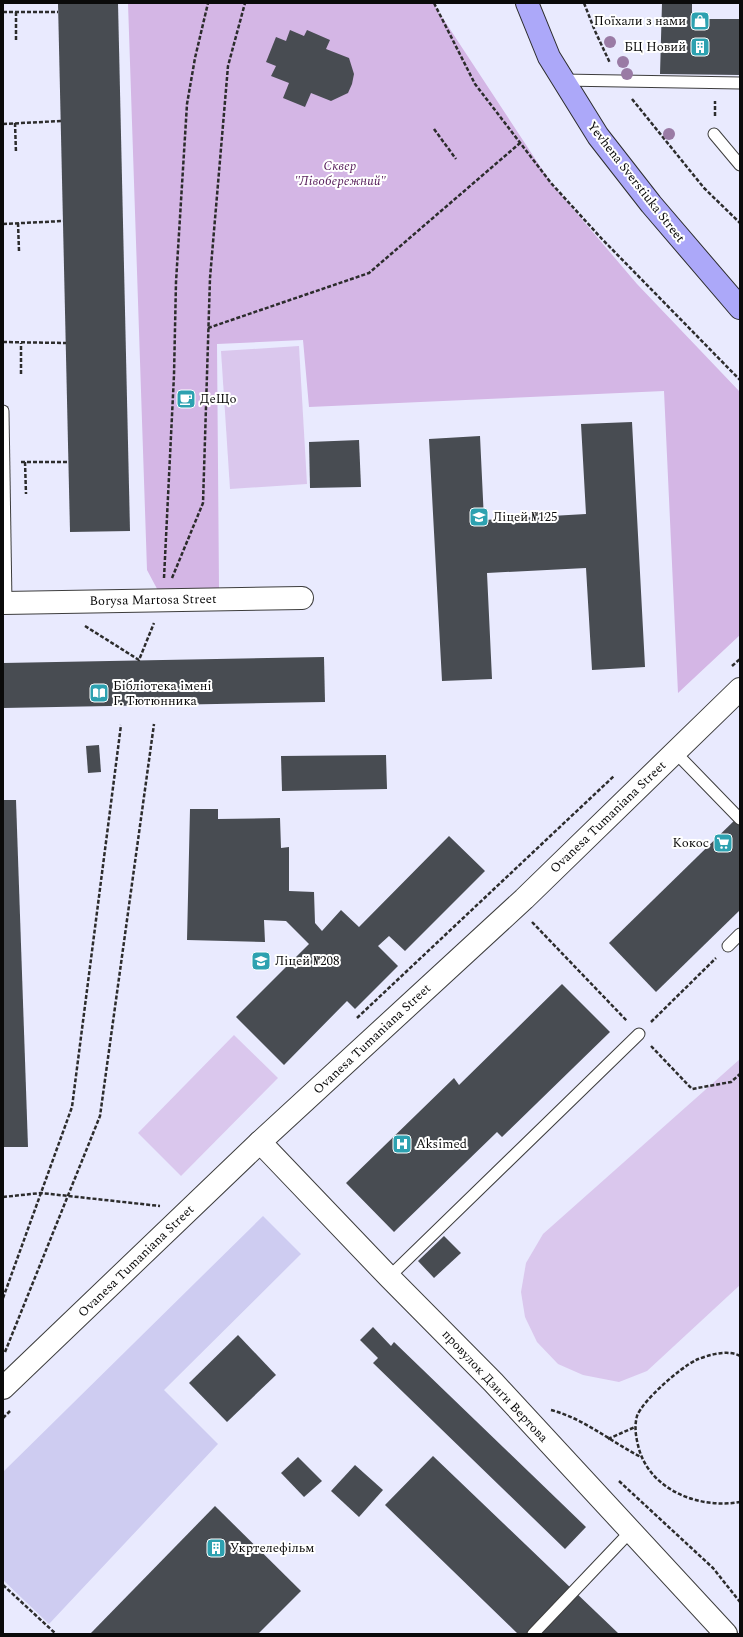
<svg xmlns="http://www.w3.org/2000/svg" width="743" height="1637" font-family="Spectral,serif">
<rect width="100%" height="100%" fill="#e9eafe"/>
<!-- farmland -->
<polygon fill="#ceccf1" points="263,1216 301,1254 164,1390 218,1444 49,1624 3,1580 3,1472"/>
<!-- green -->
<polygon fill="#d4b6e5" points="128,3 435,3 436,8 551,183 637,284 740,392 740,635 678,693 664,391 309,407 303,340 217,344 219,588 163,600 147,570"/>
<!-- pitch -->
<g fill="#dac7ed">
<polygon points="299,346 307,484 230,489 221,351"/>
<polygon points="234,1035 278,1078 181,1176 138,1133"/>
<polygon points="740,1059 740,1285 647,1371 619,1382 583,1375 558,1364 537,1342 525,1317 521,1292 526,1263 543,1234"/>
</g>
<!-- building -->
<g fill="#484c52">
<polygon points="58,3 118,3 130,531 70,532"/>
<polygon points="662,3 692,3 692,19 740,19 740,75 660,74"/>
<polygon points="290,30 304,36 307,30 330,40 326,49 349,58 354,74 352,84 348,93 331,101 311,93 305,107 283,98 289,83 271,76 276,66 266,62 276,37 286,41"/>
<polygon points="632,422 645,667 592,670 586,568 487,573 492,679 442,681 429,439 480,436 484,520 586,514 581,424"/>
<polygon points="359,440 361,487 310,488 309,442"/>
<polygon points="324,657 325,702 3,708 3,663"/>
<polygon points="99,745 101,772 88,773 86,746"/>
<polygon points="386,755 387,789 282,791 281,756"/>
<polygon points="3,800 16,800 28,1147 3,1147"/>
<polygon points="190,809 218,809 218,819 280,818 281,848 289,847 289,891 314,892 315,923 322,931 341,910 359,927 449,836 485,871 405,951 389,936 378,946 398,966 355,1009 347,1001 284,1065 236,1017 309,944 286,921 264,920 265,942 187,940"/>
<polygon points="740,815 740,910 656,992 609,943"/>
<polygon points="562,984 610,1032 502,1137 497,1132 394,1232 346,1183 454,1078 459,1085"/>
<polygon points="444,1236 461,1253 434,1278 418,1261"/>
<polygon points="373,1327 391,1346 394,1342 586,1527 565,1549 373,1363 378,1358 360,1340"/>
<polygon points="238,1335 276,1375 227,1422 189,1383"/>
<polygon points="433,1456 573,1590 619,1634 518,1634 385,1505"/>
<polygon points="298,1457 322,1481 304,1497 281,1473"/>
<polygon points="355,1465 383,1490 359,1517 331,1491"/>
<polygon points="215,1506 301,1591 258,1634 90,1634"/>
</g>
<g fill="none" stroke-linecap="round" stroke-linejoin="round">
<defs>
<g id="service">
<polyline points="562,80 740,83"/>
<polyline points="714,134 740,165"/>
<polyline points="3,411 6,603"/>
<polyline points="675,752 740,819"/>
<polyline points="728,946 740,934"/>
<polyline points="389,1277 639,1034"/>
<polyline points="533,1634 630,1532"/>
</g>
<g id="minor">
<polyline points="3,603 302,598"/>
<polyline points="260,1142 389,1277 493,1382 726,1634"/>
<polyline points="3,1388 260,1142 524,899 740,689"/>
</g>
<polyline id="secondary" points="527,3 549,57 598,136 651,204 740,308"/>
</defs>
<!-- service casing -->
<use href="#service" stroke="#3d3d3d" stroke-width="13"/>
<!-- minor casing -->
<use href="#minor" stroke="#3d3d3d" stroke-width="24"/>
<!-- secondary casing -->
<use href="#secondary" stroke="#2c2c2c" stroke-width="24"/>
<!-- path -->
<g stroke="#2c2c2c" stroke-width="2.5" stroke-dasharray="4 2" stroke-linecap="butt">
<polyline points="434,3 475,84 551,183 602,239 740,380"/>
<polyline points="584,3 595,31 610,63"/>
<polyline points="3,12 58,12"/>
<polyline points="16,12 16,42"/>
<polyline points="632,99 704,188 740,223"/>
<polyline points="715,116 715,101"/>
<polyline points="15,123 16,153"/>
<polyline points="3,124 61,121"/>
<polyline points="434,129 456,159"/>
<polyline points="18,223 19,251"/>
<polyline points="3,224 63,221"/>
<polyline points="208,328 369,273 520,143"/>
<polyline points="3,342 66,343"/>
<polyline points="21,374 21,343"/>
<polyline points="21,462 68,462"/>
<polyline points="25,462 26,494"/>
<polyline points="164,578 174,375 176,282 187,104 195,58 208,3"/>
<polyline points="172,578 203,503 210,278 228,66 245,3"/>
<polyline points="85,626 139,660 154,623"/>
<polyline points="732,666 740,659"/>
<polyline points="532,922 627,1021"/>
<polyline points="357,1018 614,776"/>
<polyline points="651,1022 716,958"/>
<polyline points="651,1046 692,1089 731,1082 740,1074"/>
<polyline points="3,1197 41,1193 160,1206"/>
<polyline points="3,1298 72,1107 121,725"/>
<polyline points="5,1352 100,1116 154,724"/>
<path d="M 740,1356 C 728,1349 708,1355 696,1360 C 680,1368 643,1400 637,1416 C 634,1427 636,1438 639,1449 C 651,1491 700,1509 740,1502"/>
<path d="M 551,1410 C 585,1419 611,1442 641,1457"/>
<polyline points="3,1418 10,1411"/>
<polyline points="608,1439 635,1427"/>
<polyline points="619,1481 713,1568 740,1602"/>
<polyline points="3,1585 56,1634"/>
</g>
<!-- service -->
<use href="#service" stroke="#fff" stroke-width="11"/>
<!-- minor -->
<use href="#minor" stroke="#fff" stroke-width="22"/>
<!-- secondary -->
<use href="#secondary" stroke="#aca8f9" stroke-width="22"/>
</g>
<!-- trees -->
<g fill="#9a7ba5">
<circle cx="610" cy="42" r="6"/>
<circle cx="623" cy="62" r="6"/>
<circle cx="627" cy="74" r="6"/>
<circle cx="669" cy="134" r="6"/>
</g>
<!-- icons -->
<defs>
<symbol id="shop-square" viewBox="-11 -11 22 22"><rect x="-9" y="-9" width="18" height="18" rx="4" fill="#2da1b0" stroke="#fff"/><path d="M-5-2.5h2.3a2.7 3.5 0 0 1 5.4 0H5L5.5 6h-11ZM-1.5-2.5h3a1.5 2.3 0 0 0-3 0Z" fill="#fff"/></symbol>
<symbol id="building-square" viewBox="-11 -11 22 22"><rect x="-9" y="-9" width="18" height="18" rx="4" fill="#2da1b0" stroke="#fff"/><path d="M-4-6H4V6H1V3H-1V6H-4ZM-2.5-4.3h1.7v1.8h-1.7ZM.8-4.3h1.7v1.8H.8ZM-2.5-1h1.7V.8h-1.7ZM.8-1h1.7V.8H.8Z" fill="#fff"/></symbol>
<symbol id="cafe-square" viewBox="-11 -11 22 22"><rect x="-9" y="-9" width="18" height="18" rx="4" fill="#2da1b0" stroke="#fff"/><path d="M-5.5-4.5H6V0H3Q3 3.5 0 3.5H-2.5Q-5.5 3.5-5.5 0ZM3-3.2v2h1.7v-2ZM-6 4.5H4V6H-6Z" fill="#fff"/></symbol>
<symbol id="school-square" viewBox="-11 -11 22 22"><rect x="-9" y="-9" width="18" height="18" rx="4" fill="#2da1b0" stroke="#fff"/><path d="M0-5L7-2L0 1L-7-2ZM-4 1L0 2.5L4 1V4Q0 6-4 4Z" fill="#fff"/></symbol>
<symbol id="library-square" viewBox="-11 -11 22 22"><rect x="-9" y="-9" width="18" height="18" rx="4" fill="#2da1b0" stroke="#fff"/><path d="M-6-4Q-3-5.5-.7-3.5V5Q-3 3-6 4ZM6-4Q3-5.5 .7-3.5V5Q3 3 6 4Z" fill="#fff"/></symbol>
<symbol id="supermarket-square" viewBox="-11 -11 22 22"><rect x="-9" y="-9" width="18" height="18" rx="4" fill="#2da1b0" stroke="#fff"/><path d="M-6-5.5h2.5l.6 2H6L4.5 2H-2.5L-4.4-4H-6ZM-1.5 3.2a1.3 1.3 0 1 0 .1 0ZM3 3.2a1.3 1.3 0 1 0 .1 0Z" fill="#fff"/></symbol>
<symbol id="hospital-square" viewBox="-11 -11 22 22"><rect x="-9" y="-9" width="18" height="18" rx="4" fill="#2da1b0" stroke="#fff"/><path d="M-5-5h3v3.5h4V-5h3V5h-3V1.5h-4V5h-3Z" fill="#fff"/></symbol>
</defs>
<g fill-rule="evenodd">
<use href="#shop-square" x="689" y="10" width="22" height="22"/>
<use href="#building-square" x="689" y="36" width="22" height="22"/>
<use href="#cafe-square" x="175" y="388" width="22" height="22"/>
<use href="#school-square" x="468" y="506" width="22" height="22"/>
<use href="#library-square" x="88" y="682" width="22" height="22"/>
<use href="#supermarket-square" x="712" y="832" width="22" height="22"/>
<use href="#school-square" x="250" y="950" width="22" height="22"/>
<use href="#hospital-square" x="391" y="1133" width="22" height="22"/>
<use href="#building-square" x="205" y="1537" width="22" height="22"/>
</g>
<g text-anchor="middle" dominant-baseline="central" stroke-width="4" stroke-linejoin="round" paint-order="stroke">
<!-- poi labels -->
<g font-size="13" fill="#0a0a0a" stroke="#fff" text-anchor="start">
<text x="686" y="21" text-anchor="end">Поїхали з нами</text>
<text x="686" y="47" text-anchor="end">БЦ Новий</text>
<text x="200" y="399">ДеЩо</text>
<text x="493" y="517">Ліцей №125</text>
<text x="113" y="686">Бібліотека імені<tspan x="113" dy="15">Г. Тютюнника</tspan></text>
<text x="709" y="843" text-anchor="end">Кокос</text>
<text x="275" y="961">Ліцей №208</text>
<text x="416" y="1144">Aksimed</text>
<text x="230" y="1548">Укртелефільм</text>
</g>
<!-- park labels -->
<g font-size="13" font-style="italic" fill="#59205c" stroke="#fff">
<text x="340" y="166">Сквер<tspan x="340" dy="15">"Лівобережний"</tspan></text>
</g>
<!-- street labels -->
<g font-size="13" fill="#0a0a0a" stroke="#fff">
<text transform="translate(636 182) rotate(52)">Yevhena Sverstiuka Street</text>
<text transform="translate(153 600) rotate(-1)">Borysa Martosa Street</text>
<text transform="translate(608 817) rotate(-44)">Ovanesa Tumaniana Street</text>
<text transform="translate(372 1039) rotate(-43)">Ovanesa Tumaniana Street</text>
<text transform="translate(136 1261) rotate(-44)">Ovanesa Tumaniana Street</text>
<text transform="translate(495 1386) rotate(47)">провулок Дзиґи Вертова</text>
</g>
</g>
<!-- border -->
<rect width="743" height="1637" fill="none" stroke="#0a0a0a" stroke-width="8"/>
</svg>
